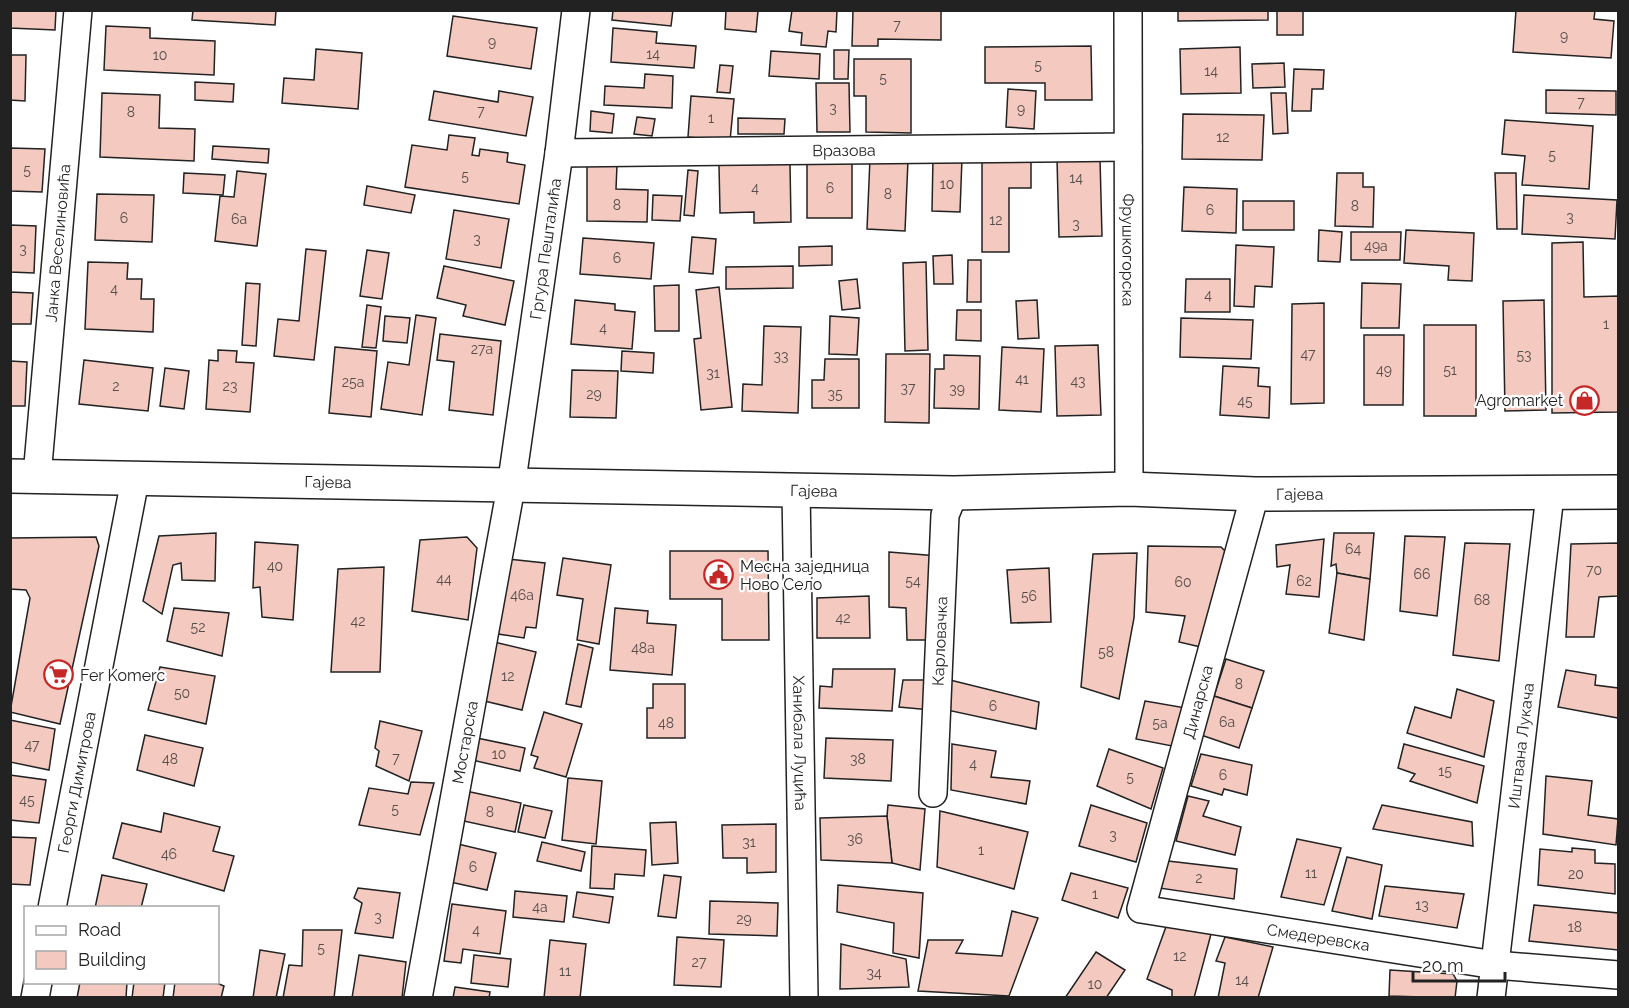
<svg xmlns="http://www.w3.org/2000/svg" width="1629" height="1008" font-family="Raleway,sans-serif">
<rect width="100%" height="100%" fill="#fff"/>
<!-- building -->
<g fill="#f3c9c0" stroke="#222" stroke-width="1.5">
<polygon points="10,10 56,10 55,30 10,28"/>
<polygon points="193,10 276,10 275,25 192,20"/>
<polygon points="613,10 673,10 671,26 612,20"/>
<polygon points="726,10 758,11 756,32 725,29"/>
<polygon points="792,10 837,10 836,32 828,31 826,47 801,45 802,33 789,31"/>
<polygon points="853,10 941,11 941,40 878,39 878,46 852,46"/>
<polygon points="1178,10 1268,10 1268,20 1178,21"/>
<rect x="1277" y="10" width="26" height="25"/>
<polygon points="1516,10 1595,10 1594,19 1614,21 1611,58 1513,52"/>
<polygon points="453,16 537,28 531,69 447,56"/>
<polygon points="106,26 150,28 150,38 215,41 214,75 104,70"/>
<polygon points="613,28 657,32 656,43 696,46 694,68 611,62"/>
<polygon points="1091,46 1092,100 1045,100 1045,83 985,83 985,47"/>
<polygon points="1240,47 1241,93 1181,94 1180,49"/>
<polygon points="316,49 362,53 358,109 282,103 284,78 314,80"/>
<polygon points="834,50 849,50 848,79 834,79"/>
<polygon points="771,51 820,54 819,79 769,76"/>
<polygon points="10,55 26,55 25,101 10,100"/>
<polygon points="854,59 911,59 911,133 866,132 866,96 854,96"/>
<polygon points="1284,63 1285,87 1253,88 1252,64"/>
<polygon points="720,65 733,66 730,93 717,92"/>
<polygon points="1294,69 1324,70 1323,89 1312,89 1311,111 1292,111"/>
<polygon points="645,74 673,76 672,108 604,105 605,86 644,88"/>
<polygon points="195,82 234,84 233,102 195,100"/>
<polygon points="816,83 849,83 850,132 817,132"/>
<polygon points="1008,89 1036,91 1034,129 1006,127"/>
<polygon points="1546,90 1616,91 1616,115 1546,113"/>
<polygon points="434,91 498,102 499,91 533,97 526,136 429,120"/>
<polygon points="102,93 160,95 159,128 195,129 194,161 100,157"/>
<polygon points="1271,93 1286,93 1288,133 1273,134"/>
<polygon points="691,96 734,99 730,141 688,137"/>
<polygon points="591,111 614,114 612,133 590,131"/>
<polygon points="1183,114 1264,115 1262,160 1182,159"/>
<polygon points="637,117 655,119 652,136 634,134"/>
<polygon points="738,118 785,119 784,134 738,134"/>
<polygon points="1505,120 1593,126 1589,189 1522,185 1525,156 1502,154"/>
<polygon points="449,135 475,138 472,155 479,156 480,149 508,153 507,162 525,165 519,204 405,187 412,145 447,150"/>
<polygon points="213,146 269,149 268,163 212,159"/>
<polygon points="10,148 45,149 42,192 10,191"/>
<polygon points="933,157 962,158 960,212 932,211"/>
<rect x="807" y="158" width="45" height="60"/>
<polygon points="870,158 908,160 905,231 867,229"/>
<polygon points="1057,159 1100,159 1102,236 1059,237"/>
<polygon points="982,160 1031,160 1031,188 1009,188 1009,252 982,252"/>
<polygon points="587,164 617,165 616,189 648,190 647,222 587,221"/>
<polygon points="790,164 791,222 754,223 754,212 720,213 719,165"/>
<polygon points="688,170 698,171 694,216 684,215"/>
<polygon points="237,171 266,174 257,246 215,241 220,196 234,197"/>
<polygon points="184,173 225,175 223,195 183,193"/>
<polygon points="1337,173 1363,173 1363,187 1374,187 1373,227 1335,226"/>
<polygon points="1495,173 1516,173 1517,229 1497,229"/>
<polygon points="367,186 415,195 411,213 364,205"/>
<polygon points="1184,187 1237,189 1236,233 1182,231"/>
<polygon points="97,194 154,195 152,242 95,240"/>
<polygon points="653,195 682,196 680,221 652,220"/>
<polygon points="1524,195 1617,200 1615,239 1522,234"/>
<rect x="1243" y="201" width="51" height="29"/>
<polygon points="454,210 509,219 501,268 446,259"/>
<polygon points="10,225 36,226 34,273 10,272"/>
<polygon points="1319,230 1342,232 1340,262 1318,261"/>
<polygon points="1406,230 1474,233 1472,281 1448,280 1449,266 1404,263"/>
<polygon points="1351,232 1401,232 1400,260 1351,260"/>
<polygon points="692,237 716,239 713,274 689,272"/>
<polygon points="583,238 654,243 651,279 580,274"/>
<polygon points="1583,242 1584,297 1618,296 1618,412 1552,413 1552,243"/>
<polygon points="1236,245 1274,247 1272,287 1255,286 1254,307 1234,306"/>
<polygon points="832,246 832,265 799,266 799,247"/>
<polygon points="306,249 326,251 314,360 274,356 278,319 299,321"/>
<polygon points="367,250 389,253 382,299 360,296"/>
<polygon points="952,255 953,284 934,284 933,256"/>
<polygon points="968,260 981,260 981,302 967,302"/>
<polygon points="88,262 128,263 127,279 142,279 141,299 154,299 153,332 85,329"/>
<polygon points="926,262 928,350 905,351 903,263"/>
<polygon points="444,266 514,281 505,325 463,316 466,305 437,298"/>
<polygon points="793,266 793,288 726,289 726,267"/>
<polygon points="857,279 860,308 842,310 839,281"/>
<polygon points="1186,279 1230,279 1230,312 1185,312"/>
<polygon points="246,283 260,284 256,346 242,345"/>
<polygon points="1362,283 1401,284 1399,328 1361,328"/>
<polygon points="679,285 679,331 655,331 654,286"/>
<polygon points="719,287 732,407 701,410 694,339 701,338 696,290"/>
<polygon points="10,292 33,293 31,324 10,324"/>
<polygon points="575,300 615,304 615,310 635,312 632,349 571,344"/>
<polygon points="1037,300 1039,338 1018,339 1016,301"/>
<polygon points="1544,300 1546,410 1505,411 1503,301"/>
<polygon points="1324,303 1324,403 1291,404 1292,304"/>
<polygon points="367,305 381,307 376,348 362,347"/>
<polygon points="957,310 981,310 981,341 956,340"/>
<polygon points="416,315 436,318 422,415 381,409 388,362 409,365"/>
<polygon points="385,316 410,318 407,343 383,341"/>
<polygon points="830,316 859,318 857,355 829,354"/>
<polygon points="1181,318 1253,320 1251,359 1180,357"/>
<rect x="1424" y="325" width="52" height="91"/>
<polygon points="764,326 801,327 798,413 742,411 743,384 762,385"/>
<polygon points="440,334 501,341 493,415 449,410 454,362 437,360"/>
<polygon points="1364,335 1404,335 1403,405 1364,405"/>
<polygon points="1098,345 1101,415 1057,416 1055,346"/>
<polygon points="335,347 377,351 371,417 329,413"/>
<polygon points="1002,347 1044,349 1041,412 999,410"/>
<polygon points="218,350 237,351 236,362 254,363 250,412 206,409 209,360 218,361"/>
<polygon points="622,351 654,353 653,373 621,371"/>
<polygon points="886,354 930,354 929,423 885,422"/>
<polygon points="944,355 980,356 979,409 934,408 935,369 944,369"/>
<polygon points="825,359 859,359 859,408 812,408 812,380 824,380"/>
<polygon points="84,360 153,368 148,411 79,404"/>
<polygon points="10,361 27,362 25,406 10,406"/>
<polygon points="1223,366 1259,368 1258,386 1270,387 1269,418 1220,415"/>
<polygon points="165,368 189,371 184,409 160,406"/>
<polygon points="572,370 618,371 616,418 570,417"/>
<polygon points="216,533 215,581 182,580 181,563 173,565 162,614 143,601 159,536"/>
<polygon points="1334,533 1374,533 1370,579 1337,573 1336,564 1331,566"/>
<polygon points="1405,536 1445,537 1437,616 1400,611"/>
<polygon points="96,537 99,546 60,724 10,712 30,598 26,590 10,589 10,538"/>
<polygon points="467,537 477,548 468,620 412,611 420,540"/>
<polygon points="1324,539 1319,597 1286,594 1290,565 1277,567 1276,545"/>
<polygon points="255,542 298,545 293,620 262,617 260,587 253,588"/>
<polygon points="1465,543 1510,544 1499,661 1453,655"/>
<polygon points="1618,543 1618,596 1599,597 1594,637 1566,637 1571,544"/>
<polygon points="1148,546 1221,547 1225,551 1205,648 1179,642 1185,616 1146,612"/>
<polygon points="670,551 768,551 769,640 722,640 722,599 670,599"/>
<polygon points="889,552 938,556 933,640 907,640 906,608 889,607"/>
<polygon points="1137,553 1134,618 1119,699 1081,687 1093,554"/>
<polygon points="563,558 611,565 599,644 577,640 583,599 557,595"/>
<polygon points="507,559 545,563 536,628 526,627 524,638 498,634"/>
<polygon points="384,567 380,672 331,672 338,569"/>
<polygon points="1049,568 1051,622 1011,623 1007,570"/>
<polygon points="1337,573 1370,579 1364,640 1329,633"/>
<polygon points="869,596 870,638 817,638 817,598"/>
<polygon points="174,608 229,613 222,656 167,641"/>
<polygon points="615,608 648,611 647,623 676,625 672,675 610,670"/>
<polygon points="494,642 536,652 522,710 480,700"/>
<polygon points="578,644 593,648 581,707 566,704"/>
<polygon points="1226,659 1264,671 1252,708 1214,696"/>
<polygon points="160,667 215,676 206,724 148,710"/>
<polygon points="833,669 895,669 892,711 819,708 820,686 832,687"/>
<polygon points="1566,670 1596,675 1595,685 1618,688 1618,718 1558,707"/>
<polygon points="903,680 933,680 931,710 899,707"/>
<polygon points="950,680 1039,702 1036,729 947,710"/>
<polygon points="653,684 685,684 685,738 647,738 647,708 653,708"/>
<polygon points="1457,689 1494,701 1484,757 1407,733 1415,707 1451,718"/>
<polygon points="1214,696 1252,708 1239,748 1201,735"/>
<polygon points="1145,701 1186,708 1172,746 1136,739"/>
<polygon points="544,712 582,724 566,777 534,768 538,757 531,755"/>
<polygon points="10,720 55,729 49,770 10,762"/>
<polygon points="380,721 422,731 409,781 376,766 379,751 375,748"/>
<polygon points="145,735 203,748 194,786 137,770"/>
<polygon points="477,738 525,748 520,771 472,760"/>
<polygon points="826,738 893,740 891,781 824,778"/>
<polygon points="952,744 996,751 991,777 1030,781 1026,804 951,790"/>
<polygon points="1404,744 1484,766 1477,803 1410,781 1415,774 1398,768"/>
<polygon points="1109,749 1163,768 1151,809 1097,786"/>
<polygon points="1201,754 1252,765 1247,795 1224,789 1222,795 1191,786"/>
<polygon points="10,775 46,780 39,823 10,820"/>
<polygon points="1546,776 1592,781 1588,815 1618,819 1616,845 1543,834"/>
<polygon points="568,778 602,781 596,844 562,840"/>
<polygon points="411,782 434,783 420,835 359,825 369,788 408,794"/>
<polygon points="466,791 521,803 515,832 459,820"/>
<polygon points="1188,796 1209,801 1203,816 1241,827 1235,855 1176,841"/>
<polygon points="524,805 552,811 545,838 518,832"/>
<polygon points="888,805 925,809 920,870 892,863 887,816"/>
<polygon points="1091,805 1147,823 1136,862 1079,846"/>
<polygon points="1382,805 1472,822 1473,846 1373,829"/>
<polygon points="940,811 1028,832 1014,889 937,867"/>
<polygon points="164,813 220,827 213,851 234,856 224,891 113,858 122,823 161,832"/>
<polygon points="887,816 892,863 821,860 820,818"/>
<polygon points="676,822 678,863 652,865 650,823"/>
<polygon points="776,824 776,872 747,873 747,858 723,858 722,825"/>
<polygon points="10,837 36,838 30,885 10,884"/>
<polygon points="1297,839 1341,848 1324,905 1281,897"/>
<polygon points="542,842 585,852 581,871 537,861"/>
<polygon points="458,844 496,853 487,890 450,882"/>
<polygon points="592,846 646,850 644,876 615,874 614,889 590,888"/>
<polygon points="1572,848 1595,850 1595,863 1615,864 1615,894 1538,885 1540,849 1572,852"/>
<polygon points="1347,857 1382,865 1372,919 1332,911"/>
<polygon points="1168,861 1237,869 1234,899 1159,888"/>
<polygon points="1071,873 1128,888 1118,918 1062,900"/>
<polygon points="102,875 147,884 141,908 95,908"/>
<polygon points="664,875 681,877 676,918 658,916"/>
<polygon points="838,885 923,893 919,958 893,953 894,923 837,912"/>
<polygon points="1385,886 1464,894 1457,928 1379,916"/>
<polygon points="358,888 400,893 393,938 355,933 362,903 354,898"/>
<polygon points="515,891 567,896 564,922 513,917"/>
<polygon points="577,892 613,897 609,923 573,917"/>
<polygon points="710,901 778,903 777,936 709,934"/>
<polygon points="452,904 506,911 500,954 463,949 461,963 444,961"/>
<polygon points="1534,905 1618,913 1618,950 1529,941"/>
<polygon points="1012,911 1038,918 1009,996 918,991 928,940 963,940 956,953 1002,956"/>
<polygon points="1167,924 1211,934 1194,998 1172,998 1172,990 1147,979"/>
<polygon points="303,930 342,930 334,998 283,998 289,965 302,966"/>
<polygon points="677,937 724,940 721,987 674,985"/>
<polygon points="1225,937 1273,947 1258,998 1218,998 1225,963 1216,961"/>
<polygon points="550,940 586,944 580,998 544,998"/>
<polygon points="841,944 906,959 909,987 840,989"/>
<polygon points="260,950 285,954 276,998 253,998"/>
<polygon points="1096,952 1125,970 1106,998 1065,998"/>
<polygon points="359,955 406,962 402,998 352,998"/>
<polygon points="474,955 511,959 508,987 471,983"/>
<polygon points="1390,970 1453,974 1457,981 1455,998 1389,996"/>
<polygon points="80,982 127,982 126,998 77,998"/>
<polygon points="134,982 165,982 163,998 132,998"/>
<polygon points="175,982 214,982 224,986 221,998 173,998"/>
<polygon points="455,987 490,992 489,998 453,998"/>
</g>
<g fill="none" stroke-linecap="round" stroke-linejoin="round">
<defs>
<g id="minor">
<path id="s1" d="M 1128,10 L 1129,489"/>
<path id="s2" d="M 559,153 L 1128,147"/>
<path id="s3" d="M 37,476 L 78,10"/>
<path id="s4" d="M 796,489 L 804,998"/>
<path id="s5" d="M 1255,494 L 1141,909 L 1495,965 L 1618,975"/>
<path id="s6" d="M 933,793 L 945,515 L 954,493"/>
<path id="s7" d="M 52,908 L 135,480"/>
<polyline points="35,998 38,982"/>
<path id="s8" d="M 418,998 L 511,487 L 559,153 L 576,10"/>
<path id="s9" d="M 1491,998 L 1550,495"/>
</g>
<g id="tertiary">
<path id="s10" d="M 10,476 L 954,493 L 1129,489 L 1255,494 L 1618,492"/>
</g>
</defs>
<!-- minor casing -->
<use href="#minor" stroke="#222" stroke-width="30"/>
<!-- tertiary casing -->
<use href="#tertiary" stroke="#222" stroke-width="36"/>
<!-- minor -->
<use href="#minor" stroke="#fff" stroke-width="27"/>
<!-- tertiary -->
<use href="#tertiary" stroke="#fff" stroke-width="33"/>
</g>
<!-- icons -->
<defs>
<symbol id="shop-ring" viewBox="-11 -11 22 22"><circle r="9.5" fill="#fff" stroke="#c62828" stroke-width="1.5"/><path d="M-5-2.5h2.3a2.7 3.5 0 0 1 5.4 0H5L5.5 6h-11ZM-1.5-2.5h3a1.5 2.3 0 0 0-3 0Z" fill="#c62828"/></symbol>
<symbol id="civic-ring" viewBox="-11 -11 22 22"><circle r="9.5" fill="#fff" stroke="#c62828" stroke-width="1.5"/><path d="M-.6-6.5H3V-4.5H.6V-3L4-1V1h2V6H-6V1h2V-1L-.6-3ZM-1.2 2.5V6h2.4V2.5Z" fill="#c62828"/></symbol>
<symbol id="supermarket-ring" viewBox="-11 -11 22 22"><circle r="9.5" fill="#fff" stroke="#c62828" stroke-width="1.5"/><path d="M-6-5.5h2.5l.6 2H6L4.5 2H-2.5L-4.4-4H-6ZM-1.5 3.2a1.3 1.3 0 1 0 .1 0ZM3 3.2a1.3 1.3 0 1 0 .1 0Z" fill="#c62828"/></symbol>
</defs>
<g fill-rule="evenodd">
<use href="#shop-ring" x="1568" y="384" width="33" height="33"/>
<use href="#civic-ring" x="702" y="558" width="33" height="33"/>
<use href="#supermarket-ring" x="42" y="658" width="33" height="33"/>
</g>
<g text-anchor="middle" dominant-baseline="central" stroke-width="4.5" stroke-linejoin="round" paint-order="stroke">
<!-- number labels -->
<g font-size="14" fill="#564c4a">
<text x="897" y="25">7</text>
<text x="1564" y="36">9</text>
<text x="492" y="42">9</text>
<text x="653" y="54">14</text>
<text x="160" y="55">10</text>
<text x="1038" y="65">5</text>
<text x="1211" y="71">14</text>
<text x="883" y="78">5</text>
<text x="1581" y="102">7</text>
<text x="833" y="108">3</text>
<text x="1021" y="109">9</text>
<text x="481" y="111">7</text>
<text x="131" y="112">8</text>
<text x="711" y="118">1</text>
<text x="1223" y="137">12</text>
<text x="1552" y="155">5</text>
<text x="27" y="170">5</text>
<text x="465" y="176">5</text>
<text x="1076" y="178">14</text>
<text x="947" y="184">10</text>
<text x="755" y="188">4</text>
<text x="830" y="188">6</text>
<text x="888" y="194">8</text>
<text x="617" y="205">8</text>
<text x="1355" y="206">8</text>
<text x="1210" y="210">6</text>
<text x="1570" y="217">3</text>
<text x="124" y="218">6</text>
<text x="239" y="219">6a</text>
<text x="996" y="220">12</text>
<text x="1076" y="224">3</text>
<text x="477" y="239">3</text>
<text x="1376" y="246">49a</text>
<text x="23" y="249">3</text>
<text x="617" y="258">6</text>
<text x="114" y="289">4</text>
<text x="1208" y="295">4</text>
<text x="1606" y="324">1</text>
<text x="603" y="328">4</text>
<text x="482" y="349">27a</text>
<text x="1308" y="354">47</text>
<text x="1524" y="355">53</text>
<text x="781" y="356">33</text>
<text x="1384" y="370">49</text>
<text x="1450" y="370">51</text>
<text x="713" y="373">31</text>
<text x="1022" y="379">41</text>
<text x="1078" y="381">43</text>
<text x="353" y="382">25a</text>
<text x="116" y="386">2</text>
<text x="230" y="386">23</text>
<text x="908" y="388">37</text>
<text x="957" y="389">39</text>
<text x="594" y="394">29</text>
<text x="835" y="394">35</text>
<text x="1245" y="401">45</text>
<text x="1353" y="549">64</text>
<text x="275" y="566">40</text>
<text x="1594" y="570">70</text>
<text x="1422" y="574">66</text>
<text x="444" y="579">44</text>
<text x="913" y="581">54</text>
<text x="1304" y="581">62</text>
<text x="1183" y="582">60</text>
<text x="522" y="595">46a</text>
<text x="1029" y="596">56</text>
<text x="1482" y="600">68</text>
<text x="843" y="618">42</text>
<text x="358" y="621">42</text>
<text x="198" y="627">52</text>
<text x="643" y="648">48a</text>
<text x="1106" y="652">58</text>
<text x="508" y="676">12</text>
<text x="1239" y="684">8</text>
<text x="182" y="693">50</text>
<text x="993" y="706">6</text>
<text x="1227" y="722">6a</text>
<text x="666" y="723">48</text>
<text x="1160" y="723">5a</text>
<text x="32" y="745">47</text>
<text x="499" y="754">10</text>
<text x="396" y="758">7</text>
<text x="170" y="759">48</text>
<text x="858" y="759">38</text>
<text x="973" y="764">4</text>
<text x="1445" y="771">15</text>
<text x="1223" y="775">6</text>
<text x="1130" y="777">5</text>
<text x="27" y="800">45</text>
<text x="395" y="809">5</text>
<text x="490" y="812">8</text>
<text x="1113" y="835">3</text>
<text x="855" y="839">36</text>
<text x="749" y="842">31</text>
<text x="981" y="850">1</text>
<text x="169" y="854">46</text>
<text x="473" y="867">6</text>
<text x="1311" y="873">11</text>
<text x="1576" y="874">20</text>
<text x="1199" y="878">2</text>
<text x="1095" y="894">1</text>
<text x="1422" y="905">13</text>
<text x="540" y="907">4a</text>
<text x="378" y="917">3</text>
<text x="744" y="919">29</text>
<text x="1575" y="927">18</text>
<text x="476" y="930">4</text>
<text x="321" y="948">5</text>
<text x="1180" y="956">12</text>
<text x="699" y="962">27</text>
<text x="565" y="971">11</text>
<text x="874" y="973">34</text>
<text x="1242" y="980">14</text>
<text x="1095" y="984">10</text>
</g>
<!-- street labels -->
<g font-size="16" fill="#222" stroke="#fff">
<text stroke="none"><textPath href="#s2" startOffset="285">Вразова</textPath></text>
<text stroke="none"><textPath href="#s3" startOffset="234">Јанка Веселиновића</textPath></text>
<text stroke="none"><textPath href="#s8" startOffset="760">Гргура Пешталића</textPath></text>
<text stroke="none"><textPath href="#s1" startOffset="240">Фрушкогорска</textPath></text>
<text stroke="none"><textPath href="#s10" startOffset="318">Гајева</textPath></text>
<text stroke="none"><textPath href="#s10" startOffset="804">Гајева</textPath></text>
<text stroke="none"><textPath href="#s10" startOffset="1290">Гајева</textPath></text>
<text stroke="none"><textPath href="#s6" startOffset="152">Карловачка</textPath></text>
<text transform="translate(1198 702) rotate(-75)">Динарска</text>
<text stroke="none"><textPath href="#s8" startOffset="260">Мостарска</textPath></text>
<text stroke="none"><textPath href="#s4" startOffset="254">Ханибала Луцића</textPath></text>
<text stroke="none"><textPath href="#s9" startOffset="254">Иштвана Лукача</textPath></text>
<text stroke="none"><textPath href="#s7" startOffset="128">Георги Димитрова</textPath></text>
<text stroke="none"><textPath href="#s5" startOffset="610">Смедеревска</textPath></text>
</g>
<!-- poi labels -->
<g font-size="16" fill="#222" stroke="#fff" text-anchor="start">
<text x="1563" y="400" text-anchor="end">Agromarket</text>
<text x="740" y="566">Месна заједница<tspan x="740" dy="18">Ново Село</tspan></text>
<text x="80" y="675">Fer Komerc</text>
</g>
</g>
<!-- border -->
<rect width="1629" height="1008" fill="none" stroke="#222222" stroke-width="24"/>
<!-- legend -->
<rect x="24" y="906" width="195" height="78" fill="#ffffff" stroke="#a7a7a7" stroke-width="1.5"/>
<rect x="36" y="926" width="30" height="9" fill="#ffffff" stroke="#a7a7a7" stroke-width="1.5"/>
<text x="78" y="936" font-size="18" fill="#222222">Road</text>
<rect x="36" y="951" width="30" height="18" fill="#f3c9c0" stroke="#a7a7a7" stroke-width="1.5"/>
<text x="78" y="966" font-size="18" fill="#222222">Building</text>
<!-- scale -->
<path d="M1413 972v9h92v-9" fill="none" stroke="#222222" stroke-width="3"/>
<text x="1422" y="972" font-size="18" fill="#222222" stroke="#ffffff" stroke-width="4.5" paint-order="stroke">20 m</text>
</svg>
